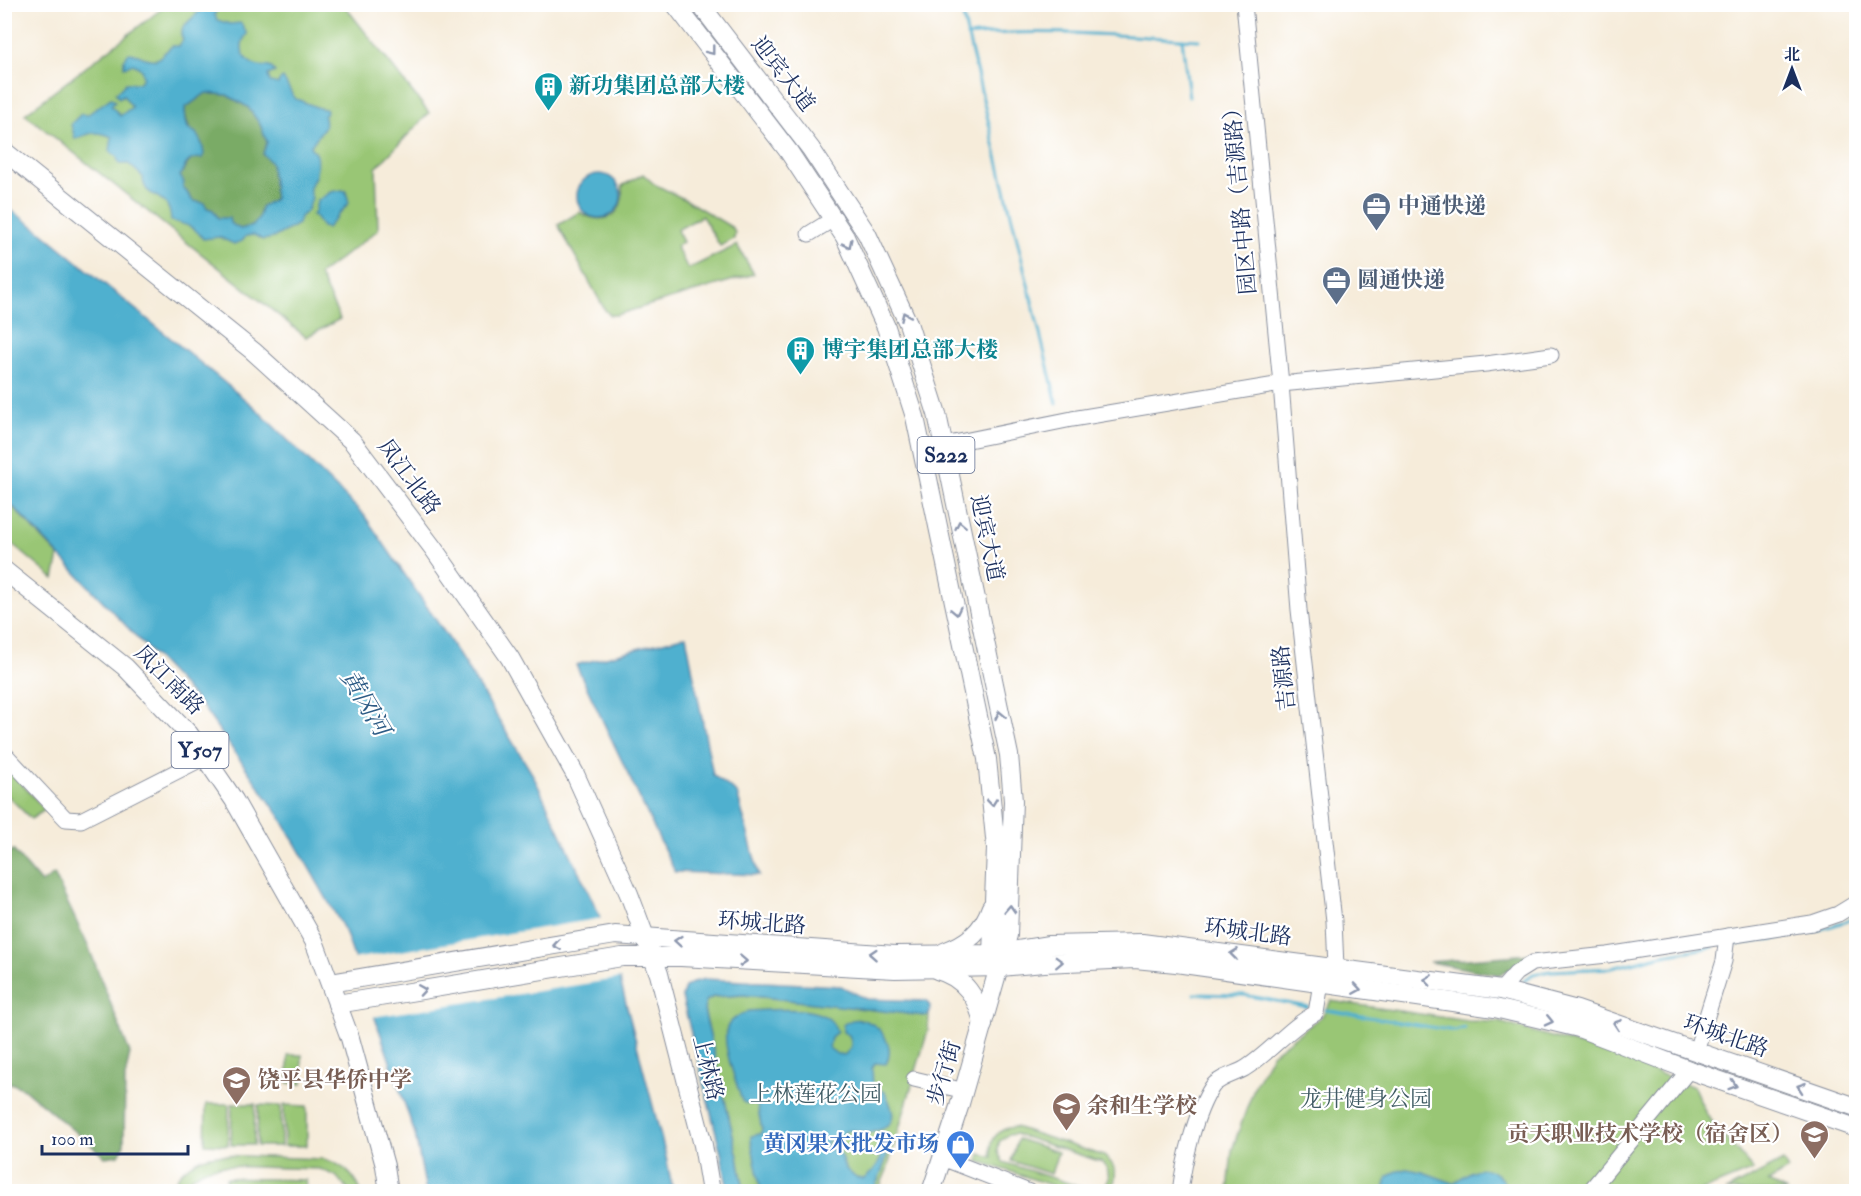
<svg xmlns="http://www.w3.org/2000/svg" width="1861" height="1196" font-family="'IM FELL Double Pica','Noto Serif SC',serif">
<rect width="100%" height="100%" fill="#fff"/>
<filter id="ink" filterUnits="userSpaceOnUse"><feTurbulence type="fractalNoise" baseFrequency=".0167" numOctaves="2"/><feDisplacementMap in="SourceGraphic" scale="12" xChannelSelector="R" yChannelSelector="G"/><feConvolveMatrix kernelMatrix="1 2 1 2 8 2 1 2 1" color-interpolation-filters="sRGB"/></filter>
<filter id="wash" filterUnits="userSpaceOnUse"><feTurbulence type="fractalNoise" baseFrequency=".008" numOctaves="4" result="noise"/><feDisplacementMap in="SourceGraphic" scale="24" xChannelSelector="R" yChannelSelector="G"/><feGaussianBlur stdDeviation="1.35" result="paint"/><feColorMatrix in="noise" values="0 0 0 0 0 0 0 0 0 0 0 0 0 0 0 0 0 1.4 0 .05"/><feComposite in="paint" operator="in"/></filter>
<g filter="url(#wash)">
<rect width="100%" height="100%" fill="#f6ecda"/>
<!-- green -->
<g fill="#99c674" stroke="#5a7a69" stroke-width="1.5">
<polygon points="168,4 344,5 429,113 376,168 378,230 319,275 340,319 306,337 25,114"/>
<path d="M 643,174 L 654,184 L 686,200 L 733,228 L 735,233 L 734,239 L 720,246 L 702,216 L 677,230 L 683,242 L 676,246 L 688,269 L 737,245 L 754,274 L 616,315 L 610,315 L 605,310 L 558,225 L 579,212 C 605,227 625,216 622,186 Z"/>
<polygon points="4,498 59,556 54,579 5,538"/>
<polygon points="4,764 45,810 31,819 5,793"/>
<polygon points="744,995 929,1015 928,1030 887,1170 878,1191 744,1191 738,1157 704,1010 706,1001 713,997"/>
<polygon points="1331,1001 1468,1021 1499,1022 1611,1054 1694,1087 1706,1114 1753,1170 1699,1192 1228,1192 1232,1150 1255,1085 1272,1054 1322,1016"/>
<polygon points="288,1055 302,1055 302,1084 288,1083"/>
<polygon points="206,1104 229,1104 228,1145 205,1144"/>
<polygon points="232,1104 255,1104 254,1145 231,1145"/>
<polygon points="258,1105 281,1106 281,1146 257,1146"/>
<polygon points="284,1105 307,1106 307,1146 284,1146"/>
<path d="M 1015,1127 L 1104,1156 C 1117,1165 1119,1179 1109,1191 L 1094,1191 L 1104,1188 L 1109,1178 L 1107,1168 L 1102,1162 L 1015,1134 L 1008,1135 L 999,1142 L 998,1152 L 1003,1162 L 1093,1191 L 1069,1191 L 978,1161 L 980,1154 L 992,1157 C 988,1141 997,1128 1015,1127 Z"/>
<polygon points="1018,1139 1058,1152 1051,1174 1011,1161"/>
<path d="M 217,1155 L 324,1159 C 342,1164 354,1174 361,1191 L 349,1191 L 336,1176 L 320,1169 L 221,1166 C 203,1167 190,1176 182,1191 L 170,1191 C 178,1170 195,1157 217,1155 Z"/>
<polygon points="1783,1161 1788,1170 1768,1182 1787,1191 1726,1191"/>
<polygon points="226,1178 306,1180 305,1191 226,1191"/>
</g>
<!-- forest -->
<g fill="#7aab66" stroke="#4a6d62" stroke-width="1.5">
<path d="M 206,93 L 227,95 L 248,107 L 260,124 L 267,142 L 263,154 L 271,163 L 275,200 L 261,207 L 259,218 L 253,226 L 240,229 L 218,218 L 213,210 L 207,208 L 204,203 L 193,201 L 183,187 L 180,176 C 186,164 195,155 202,144 C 192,133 185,124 185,108 Z"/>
<polygon points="13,850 41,883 54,874 89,948 130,1053 125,1078 124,1146 119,1155 105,1157 24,1089 11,1083 5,1087 4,857"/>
<polygon points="1532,954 1500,975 1429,962"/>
</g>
<!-- water -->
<g fill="#50b0cf" stroke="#367096" stroke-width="1.5" fill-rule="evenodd">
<path d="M 206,5 L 218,5 L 215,15 L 217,20 L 230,24 L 241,23 L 247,34 C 238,45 241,59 255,65 C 264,69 269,63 275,72 L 268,75 L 270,82 L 278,84 L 280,80 L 283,78 L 295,99 C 305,101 316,109 326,109 L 327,112 L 324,116 L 325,126 L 310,147 L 316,153 C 317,159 317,168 316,174 C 313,184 306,187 312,198 L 307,211 L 300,217 L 298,224 L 273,238 L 263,240 L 254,235 L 246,236 L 242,241 L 234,244 L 219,237 L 203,239 C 195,226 185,224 171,221 C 170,189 143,202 143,177 L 129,164 L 119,164 L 117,157 L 110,151 L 112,137 C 97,130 90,133 75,139 L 71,124 L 81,114 L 87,115 L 111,98 L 115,101 L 111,105 L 120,116 L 132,107 L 123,95 L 119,98 L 116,93 L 126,83 L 139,83 L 143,78 C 143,70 140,67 133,64 L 124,67 L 124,59 L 129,53 C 138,53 148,62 157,59 C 161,57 168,49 172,46 L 179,46 L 183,40 L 181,35 L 183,27 ZM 206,93 L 227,95 L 248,107 L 260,124 L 267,142 L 263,154 L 271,163 L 275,199 L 261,207 L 259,218 L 253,226 L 240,229 L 230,223 L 229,218 L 218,218 L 213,210 L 207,208 L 204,203 L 193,201 L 183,187 L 184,182 L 180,176 C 186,164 187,158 202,158 L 204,154 L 202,144 L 196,133 L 188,128 L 185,118 L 185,108 Z"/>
<circle cx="599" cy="196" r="22"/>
<polygon points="342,190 346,191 349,203 327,228 322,227 315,216 312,215 315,211 317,201 331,192"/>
<polygon points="5,206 39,230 253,406 364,515 449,639 533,775 598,912 621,984 665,1152 673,1191 426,1191 415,1134 345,931 279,815 202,706 5,498"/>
<polygon points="686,636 713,775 737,793 759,875 675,872 576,665"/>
<polygon points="705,979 841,986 866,999 926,1001 930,1006 929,1015 925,1016 744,995 713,997 706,1001 704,1010 738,1157 744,1191 728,1191 721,1153 682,997 685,987 694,982"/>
<path d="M 749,1011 C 770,1010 814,1005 830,1020 C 834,1023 835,1028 837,1032 L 831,1037 L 829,1048 L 837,1054 L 844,1055 C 852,1049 853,1045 849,1035 L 843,1032 L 843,1025 C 865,1006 900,1040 886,1064 L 875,1063 L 872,1068 L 873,1087 L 885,1092 C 891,1106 900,1121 882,1129 C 877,1130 873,1133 868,1133 C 858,1132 854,1128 844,1132 L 840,1143 L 830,1139 L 826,1144 L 829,1149 L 838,1149 L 845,1168 L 856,1178 L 864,1179 L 873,1171 L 881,1159 C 880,1150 873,1139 884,1134 L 888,1135 C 891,1154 880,1175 873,1191 L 761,1191 L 751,1140 L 751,1136 L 760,1134 L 762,1130 L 757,1104 L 745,1103 L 742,1101 C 737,1083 718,1039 729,1024 C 734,1017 742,1014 749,1011 Z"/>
<path d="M 1407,1169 L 1423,1172 L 1453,1183 C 1459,1180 1464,1175 1470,1172 C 1489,1163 1501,1175 1509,1191 L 1384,1191 L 1387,1177 L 1395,1172 Z"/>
</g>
<!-- pier -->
<polygon fill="#f6ecda" points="603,918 623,978 372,1017 352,959"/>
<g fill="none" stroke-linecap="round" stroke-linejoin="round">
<!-- stream -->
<g stroke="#50b0cf" stroke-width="3">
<polyline points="960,4 1057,404"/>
<path d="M 967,36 C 1045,28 1121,36 1199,40"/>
<polyline points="1182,39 1189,97"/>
<path d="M 1736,944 C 1777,938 1819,934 1856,917"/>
<polyline points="1524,981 1533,974 1551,971 1612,968 1663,955 1713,947"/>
<polyline points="1194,994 1244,995 1308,1007"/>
<polyline points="1325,1010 1455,1031 1465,1028"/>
</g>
</g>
</g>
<g filter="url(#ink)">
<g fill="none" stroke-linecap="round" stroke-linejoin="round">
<defs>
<g id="minor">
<polyline points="1244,4 1281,384 1299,610 1334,921 1336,967"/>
<polyline points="809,234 835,218"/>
<polyline points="944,445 1072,419 1281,384 1486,364 1551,355"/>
<polyline points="4,753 66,819 81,820 211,754"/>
<polyline points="1501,990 1516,973 1532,963 1607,955 1812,923 1838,914 1856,903"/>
<polyline points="1696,1051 1724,961 1727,936"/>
<polyline points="914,1079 961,1090"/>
<polyline points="950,1161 1029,1192"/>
<path d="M 1180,1192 C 1184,1161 1195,1113 1212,1087 C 1218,1078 1235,1074 1244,1069 C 1270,1053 1289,1027 1316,1013 L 1321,983"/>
<polyline points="1589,1192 1689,1070"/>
</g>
<g id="major">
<polyline points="675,4 789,152 845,237 886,327 915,417 987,759 996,848 992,954"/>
<polyline points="700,4 811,149 867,234 908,323 937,414 1009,755 1013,801 1008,935 959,1107 931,1192"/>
<polyline points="4,151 253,351 352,441 433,548 510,658 575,774 629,894 659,974 703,1145 711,1192"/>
<polyline points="4,570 125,667 189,734 234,800 314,941 350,1038 385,1166 389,1192"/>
<path d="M 944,952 C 968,943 983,931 991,907"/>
<path d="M 937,970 C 964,977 979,999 983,1025"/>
<polyline points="330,983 615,935 895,955 992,954 1049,945 1142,943 1501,990 1577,1010 1856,1107"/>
<polyline points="337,1004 622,957 681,957 895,969 1001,967 1044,963 1135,959 1176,963 1495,1008 1579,1028 1689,1070 1856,1128"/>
</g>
</defs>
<!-- minor casing -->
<use href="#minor" stroke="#888e9c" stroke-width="17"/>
<!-- major casing -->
<use href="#major" stroke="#888e9c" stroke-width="20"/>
<!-- minor -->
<use href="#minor" stroke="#fff" stroke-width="15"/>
<!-- major -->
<use href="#major" stroke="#fff" stroke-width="18"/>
</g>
<!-- one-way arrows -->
<defs><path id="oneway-chevron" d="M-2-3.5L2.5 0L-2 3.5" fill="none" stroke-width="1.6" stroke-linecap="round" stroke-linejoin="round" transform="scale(1.5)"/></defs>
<g stroke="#8d97ae">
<use href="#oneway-chevron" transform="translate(711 51) rotate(52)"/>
<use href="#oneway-chevron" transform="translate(848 244) rotate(64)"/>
<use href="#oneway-chevron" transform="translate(905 316) rotate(-114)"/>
<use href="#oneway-chevron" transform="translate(960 525) rotate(-102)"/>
<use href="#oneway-chevron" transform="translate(956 611) rotate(78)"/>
<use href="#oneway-chevron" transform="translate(1000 715) rotate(-102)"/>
<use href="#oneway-chevron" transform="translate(992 802) rotate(84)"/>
<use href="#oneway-chevron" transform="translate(1010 909) rotate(-87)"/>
<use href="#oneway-chevron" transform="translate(678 941) rotate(-175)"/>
<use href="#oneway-chevron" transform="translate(557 945) rotate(171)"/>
<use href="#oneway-chevron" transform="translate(873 954) rotate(-176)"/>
<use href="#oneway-chevron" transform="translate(1234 954) rotate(-173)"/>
<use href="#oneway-chevron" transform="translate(743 961) rotate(3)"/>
<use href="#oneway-chevron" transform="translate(1059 962) rotate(-2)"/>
<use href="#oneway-chevron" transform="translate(1428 980) rotate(-172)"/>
<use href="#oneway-chevron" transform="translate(1357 989) rotate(9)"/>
<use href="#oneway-chevron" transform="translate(422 990) rotate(-9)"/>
<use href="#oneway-chevron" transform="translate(1549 1021) rotate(13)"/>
<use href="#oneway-chevron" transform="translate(1617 1024) rotate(-161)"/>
<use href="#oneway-chevron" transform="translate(1733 1085) rotate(18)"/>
<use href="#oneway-chevron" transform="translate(1801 1087) rotate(-161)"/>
</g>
</g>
<!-- icons -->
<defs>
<symbol id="building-pin" viewBox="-11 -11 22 30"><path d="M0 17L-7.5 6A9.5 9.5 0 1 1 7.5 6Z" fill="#0f9aa8" stroke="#fff"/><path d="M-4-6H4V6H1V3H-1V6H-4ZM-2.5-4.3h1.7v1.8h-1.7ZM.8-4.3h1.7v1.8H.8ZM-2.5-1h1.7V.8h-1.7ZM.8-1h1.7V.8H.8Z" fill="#fff"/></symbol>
<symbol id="office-pin" viewBox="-11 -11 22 30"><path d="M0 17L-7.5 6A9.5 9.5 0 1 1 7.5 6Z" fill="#5c6f8a" stroke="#fff"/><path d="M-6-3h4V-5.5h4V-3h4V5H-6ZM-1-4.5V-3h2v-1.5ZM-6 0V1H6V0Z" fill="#fff"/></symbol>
<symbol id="school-pin" viewBox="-11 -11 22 30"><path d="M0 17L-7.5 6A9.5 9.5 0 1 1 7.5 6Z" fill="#8d6e63" stroke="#fff"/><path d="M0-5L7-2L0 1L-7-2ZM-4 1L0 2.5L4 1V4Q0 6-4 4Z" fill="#fff"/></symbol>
<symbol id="shop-pin" viewBox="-11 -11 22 30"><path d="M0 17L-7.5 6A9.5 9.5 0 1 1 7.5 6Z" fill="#3f7fe0" stroke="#fff"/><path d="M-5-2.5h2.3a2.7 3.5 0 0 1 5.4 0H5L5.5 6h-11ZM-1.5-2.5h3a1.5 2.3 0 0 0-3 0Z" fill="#fff"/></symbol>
</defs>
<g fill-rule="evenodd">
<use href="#building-pin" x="532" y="70" width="33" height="45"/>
<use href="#office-pin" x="1360" y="190" width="33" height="45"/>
<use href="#office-pin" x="1320" y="264" width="33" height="45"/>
<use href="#building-pin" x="784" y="334" width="33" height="45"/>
<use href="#school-pin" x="220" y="1064" width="33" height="45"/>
<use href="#school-pin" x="1050" y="1090" width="33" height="45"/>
<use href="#school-pin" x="1798" y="1118" width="33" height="45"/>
<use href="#shop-pin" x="944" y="1128" width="33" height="45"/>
</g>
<g text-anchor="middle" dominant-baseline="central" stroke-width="4.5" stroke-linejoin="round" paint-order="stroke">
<!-- shield labels -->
<g fill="#fff" stroke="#5f6d8e" stroke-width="1.5">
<rect x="917.5" y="437" width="57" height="36" rx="4.5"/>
<rect x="171.5" y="732" width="57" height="36" rx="4.5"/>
</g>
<g font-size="21" font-weight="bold" fill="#1b2f5e">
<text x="946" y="455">S222</text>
<text x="200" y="750">Y507</text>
</g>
<!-- street labels -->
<g font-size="22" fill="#1b2f5e" stroke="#fff">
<text transform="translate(783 74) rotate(52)">迎宾大道</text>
<text transform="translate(1240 196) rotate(-95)">园区中路（吉源路）</text>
<text transform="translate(409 477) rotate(53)">凤江北路</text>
<text transform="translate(987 538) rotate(78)">迎宾大道</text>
<text transform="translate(1284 678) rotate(-96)">吉源路</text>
<text transform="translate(169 680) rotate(45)">凤江南路</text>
<text transform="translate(762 923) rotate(4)">环城北路</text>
<text transform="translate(1248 932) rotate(7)">环城北路</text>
<text transform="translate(1726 1036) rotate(19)">环城北路</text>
<text transform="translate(708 1068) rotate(76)">上林路</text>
<text transform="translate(944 1073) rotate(-73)">步行街</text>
</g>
<!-- culture labels -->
<g font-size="22" font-weight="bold" fill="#0d838f" stroke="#fff" text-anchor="start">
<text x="569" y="86">新功集团总部大楼</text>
<text x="822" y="350">博宇集团总部大楼</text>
</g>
<!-- service labels -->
<g font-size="22" font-weight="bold" fill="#4e5e75" stroke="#fff" text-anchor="start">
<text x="1398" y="206">中通快递</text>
<text x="1357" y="280">圆通快递</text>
</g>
<!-- education labels -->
<g font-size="22" font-weight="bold" fill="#785e54" stroke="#fff" text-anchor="start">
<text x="258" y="1080">饶平县华侨中学</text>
<text x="1087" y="1106">余和生学校</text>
<text x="1793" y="1134" text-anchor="end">贡天职业技术学校（宿舍区）</text>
</g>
<!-- park labels -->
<g font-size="22" fill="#415c65" stroke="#fff">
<text x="816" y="1094">上林莲花公园</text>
<text x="1366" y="1099">龙井健身公园</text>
</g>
<!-- shop labels -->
<g font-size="22" font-weight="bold" fill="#366cbe" stroke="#fff" text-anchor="end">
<text x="939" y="1144">黄冈果木批发市场</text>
</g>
<!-- water labels -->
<g font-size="24" font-style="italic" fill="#2e5c86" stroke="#fff">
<text transform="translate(365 703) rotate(59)">黄冈河</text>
</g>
</g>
<!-- margin -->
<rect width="1861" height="1196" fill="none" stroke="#fff" stroke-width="24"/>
<!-- north arrow -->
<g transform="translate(1792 69)" stroke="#ffffff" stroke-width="4.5" paint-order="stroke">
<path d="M0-4.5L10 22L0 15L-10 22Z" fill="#1b2f5e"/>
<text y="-9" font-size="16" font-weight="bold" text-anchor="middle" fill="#1b2f5e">北</text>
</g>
<!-- scale -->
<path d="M42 1145v9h146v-9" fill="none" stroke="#1b2f5e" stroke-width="3"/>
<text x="51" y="1145" font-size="18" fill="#1b2f5e" stroke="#ffffff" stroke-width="4.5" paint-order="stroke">100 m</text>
</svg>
